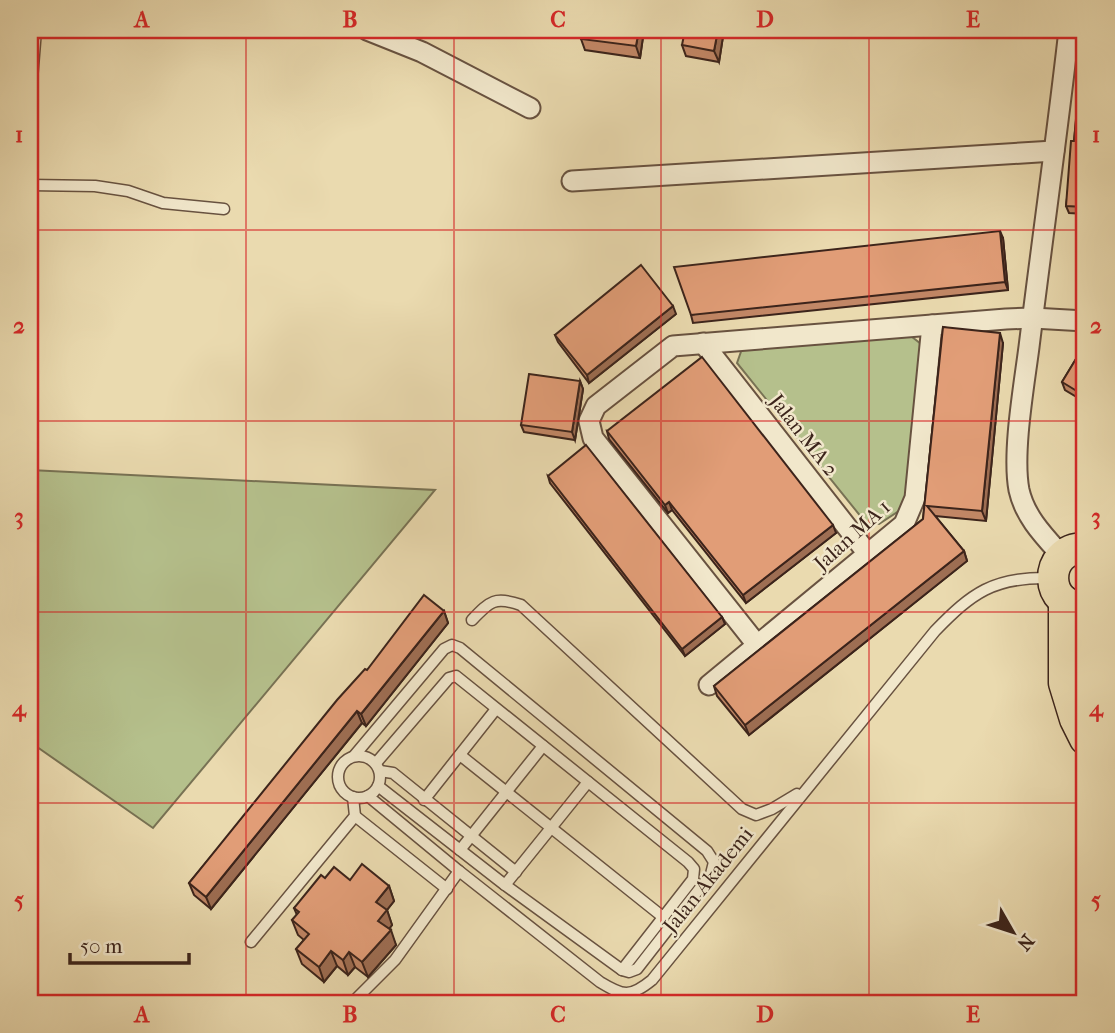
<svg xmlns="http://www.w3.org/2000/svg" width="1115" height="1033" font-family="'IM FELL French Canon',serif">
<rect width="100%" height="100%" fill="#eadaaf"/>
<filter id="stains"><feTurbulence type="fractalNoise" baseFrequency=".00286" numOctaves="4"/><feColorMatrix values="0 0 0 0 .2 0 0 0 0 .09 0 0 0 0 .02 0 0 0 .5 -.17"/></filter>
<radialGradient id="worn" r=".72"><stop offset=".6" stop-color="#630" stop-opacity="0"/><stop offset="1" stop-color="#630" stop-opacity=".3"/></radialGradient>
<!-- green -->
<g fill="#b5c08c" stroke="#787254" stroke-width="2">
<polygon points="907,333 921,344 905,507 879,524 866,523 737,363 743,346"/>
<polygon points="30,470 435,490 153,828 30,742"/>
</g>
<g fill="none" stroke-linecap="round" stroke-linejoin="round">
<defs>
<g id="service">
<polyline points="30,104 36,30"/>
<polyline points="30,185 95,186 128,191 163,203 224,209"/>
<path d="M 472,620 C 490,601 495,596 521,605 L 742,809 L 756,815 L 772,809 L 797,794"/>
<polyline points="460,755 663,917"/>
<polyline points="354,756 444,649 452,645 460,648 707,851 714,862 711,874 637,969 629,972 622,970 505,885 378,786"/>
<circle cx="359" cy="777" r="21"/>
<polyline points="376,763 449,678 456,676 688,862 694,869 693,879 622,970"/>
<polyline points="380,771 393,773 516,872"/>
<path d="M 368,796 L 459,871 L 600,982 C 623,996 630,998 652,980 L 935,631 C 972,593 993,577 1049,578"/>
<polyline points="424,800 496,709"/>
<polyline points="355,816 447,889"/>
<polyline points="460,850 543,746"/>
<polyline points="505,885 588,782"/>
<polyline points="251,942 355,816 353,797"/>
<polyline points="352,1003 395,960 459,871"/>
</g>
<g id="minor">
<polyline points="367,30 422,52 530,108"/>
<polyline points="572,181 1054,151"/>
<polyline points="703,343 868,554"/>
<path d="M 1062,556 C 1044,536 1025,517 1019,490 C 1012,453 1024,386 1029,347 C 1042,241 1057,136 1069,30"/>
<polyline points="758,646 593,438 589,421 596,406 673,346 1006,319 1033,318 1085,321"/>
<polyline points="709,685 904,524 915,498 932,325"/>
</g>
<g id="primary">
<path d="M 1085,548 C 1041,548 1044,610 1085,606"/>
<polyline points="1064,601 1064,683 1075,719 1085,739"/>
</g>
</defs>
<!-- service casing -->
<use href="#service" stroke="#685240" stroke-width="13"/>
<!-- minor casing -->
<use href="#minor" stroke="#685240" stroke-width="23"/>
<!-- primary casing -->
<use href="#primary" stroke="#3c241b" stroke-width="33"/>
<!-- service -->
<use href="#service" stroke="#f1e7cb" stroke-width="10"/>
<!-- minor -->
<use href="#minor" stroke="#f1e7cb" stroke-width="19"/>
<!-- primary -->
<use href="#primary" stroke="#eadaaf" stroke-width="30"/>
</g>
<!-- wall -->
<g fill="#c28766" stroke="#3c241b" stroke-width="2">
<polygon points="582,30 644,30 640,58 585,50 581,39"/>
<polygon points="724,30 719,62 686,56 682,45"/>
<polygon points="1085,30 1085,214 1069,213 1066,206 1074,141"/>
<polygon points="1003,238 1008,290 693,323 691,315"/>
<polygon points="676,314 589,383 558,342 555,335"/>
<polygon points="943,327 1003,343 986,521 935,516 964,551 967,561 749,735 717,696 714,686 923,519"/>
<polygon points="1085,344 1085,402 1065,390 1062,382"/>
<polygon points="580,381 583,389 575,440 524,432 521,425"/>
<polygon points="607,431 836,533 746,603 672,510 668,513 609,439"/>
<polygon points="548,476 722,617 725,624 685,656 550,483"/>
<polygon points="444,611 448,623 366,726 362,723 211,909 194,895 189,883 367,670"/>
<polygon points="325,878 389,886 394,901 387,910 392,925 389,929 396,945 368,977 355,967 348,975 337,966 324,982 302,964 296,949 304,940 298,935 292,920 297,915 294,908"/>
</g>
<!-- shaded-wall -->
<g fill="#9e6e53" stroke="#3c241b" stroke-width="2">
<polygon points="639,30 644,30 640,58 636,46"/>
<polygon points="718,30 724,30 719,62 714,51"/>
<polygon points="1000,231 1003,238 1008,290 1005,282"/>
<polygon points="673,306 676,314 589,383 587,375"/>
<polygon points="1000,333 1003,343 986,521 982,511"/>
<polygon points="580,381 583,389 575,440 572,432"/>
<polygon points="669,502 672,510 668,513 665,505"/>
<polygon points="833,525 836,533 746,603 743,595"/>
<polygon points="964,551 967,561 749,735 745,725"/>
<polygon points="444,611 448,623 366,726 361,714"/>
<polygon points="722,617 725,624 685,656 682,649"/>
<polygon points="357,711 362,723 211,909 206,897"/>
<polygon points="389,886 394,901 387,910 392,925 384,935 378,921 376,902"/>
<polygon points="391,930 396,945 368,977 362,962"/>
<polygon points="331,951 337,966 324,982 319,967"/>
<polygon points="349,952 355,967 348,975 343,960"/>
</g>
<!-- building -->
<g fill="#e19d77" stroke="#3c241b" stroke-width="2">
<polygon points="582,30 639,30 636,46 581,39"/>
<polygon points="685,30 718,30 714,51 682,45"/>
<polygon points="1084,30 1085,30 1085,207 1066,206 1071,141 1074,141"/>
<polygon points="1000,231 1005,282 691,315 674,267"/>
<polygon points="641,265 673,306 587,375 555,335"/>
<polygon points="943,327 1000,333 982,511 927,506 964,551 745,725 714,686 923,519"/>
<polygon points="1085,344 1085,396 1062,382"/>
<polygon points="702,357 833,525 743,595 669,502 665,505 607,431"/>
<polygon points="529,374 580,381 572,432 521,425"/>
<polygon points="586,445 722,617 682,649 548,476"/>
<polygon points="424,595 444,611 361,714 357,711 206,897 189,883 337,700 365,669 367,670"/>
<polygon points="362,864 389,886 376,902 387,910 378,921 391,930 362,962 349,952 343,960 331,951 319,967 296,949 309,934 292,920 299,912 294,908 321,875 325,878 334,867 350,880"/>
</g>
<!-- grid -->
<path fill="none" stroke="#d62828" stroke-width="2" stroke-opacity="0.55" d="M 246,30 L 246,1003M 454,30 L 454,1003M 661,30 L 661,1003M 869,30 L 869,1003M 30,230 L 1085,230M 30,421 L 1085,421M 30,612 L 1085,612M 30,803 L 1085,803"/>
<g text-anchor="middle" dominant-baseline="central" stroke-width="5" stroke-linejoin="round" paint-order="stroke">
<!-- street labels -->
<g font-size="21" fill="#3c241b" stroke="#f1e7cb">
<text transform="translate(804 435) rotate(52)">Jalan MA 2</text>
<text transform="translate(852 535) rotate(-42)">Jalan MA 1</text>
<text transform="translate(708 880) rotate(-51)">Jalan Akademi</text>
</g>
</g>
<!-- margin -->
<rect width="1115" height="1033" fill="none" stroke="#eadaaf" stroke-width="77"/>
<!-- north arrow -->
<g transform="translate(1013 932) rotate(129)" stroke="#f1e7cb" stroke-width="5" paint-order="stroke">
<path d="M0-5L12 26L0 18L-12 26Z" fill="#3c241b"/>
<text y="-10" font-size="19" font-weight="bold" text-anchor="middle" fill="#3c241b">N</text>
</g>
<!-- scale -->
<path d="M70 953v10h119v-10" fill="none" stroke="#3c241b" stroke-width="3.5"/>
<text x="80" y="953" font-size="21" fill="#3c241b" stroke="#f1e7cb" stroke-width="5" paint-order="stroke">50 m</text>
<rect x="38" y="38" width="1038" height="957" fill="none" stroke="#d62828" stroke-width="2.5"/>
<g font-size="23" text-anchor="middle" font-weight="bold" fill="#d62828">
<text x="142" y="27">A</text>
<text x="350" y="27">B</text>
<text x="558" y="27">C</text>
<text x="765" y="27">D</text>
<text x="973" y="27">E</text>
<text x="19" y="142">1</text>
<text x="1096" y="142">1</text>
<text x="19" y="333">2</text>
<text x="1096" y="333">2</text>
<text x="19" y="524">3</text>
<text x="1096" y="524">3</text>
<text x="19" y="716">4</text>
<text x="1096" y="716">4</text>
<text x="19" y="907">5</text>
<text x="1096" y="907">5</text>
<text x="142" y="1022">A</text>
<text x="350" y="1022">B</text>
<text x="558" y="1022">C</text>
<text x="765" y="1022">D</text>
<text x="973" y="1022">E</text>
</g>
<rect width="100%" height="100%" filter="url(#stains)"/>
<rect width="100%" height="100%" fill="url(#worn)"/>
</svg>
